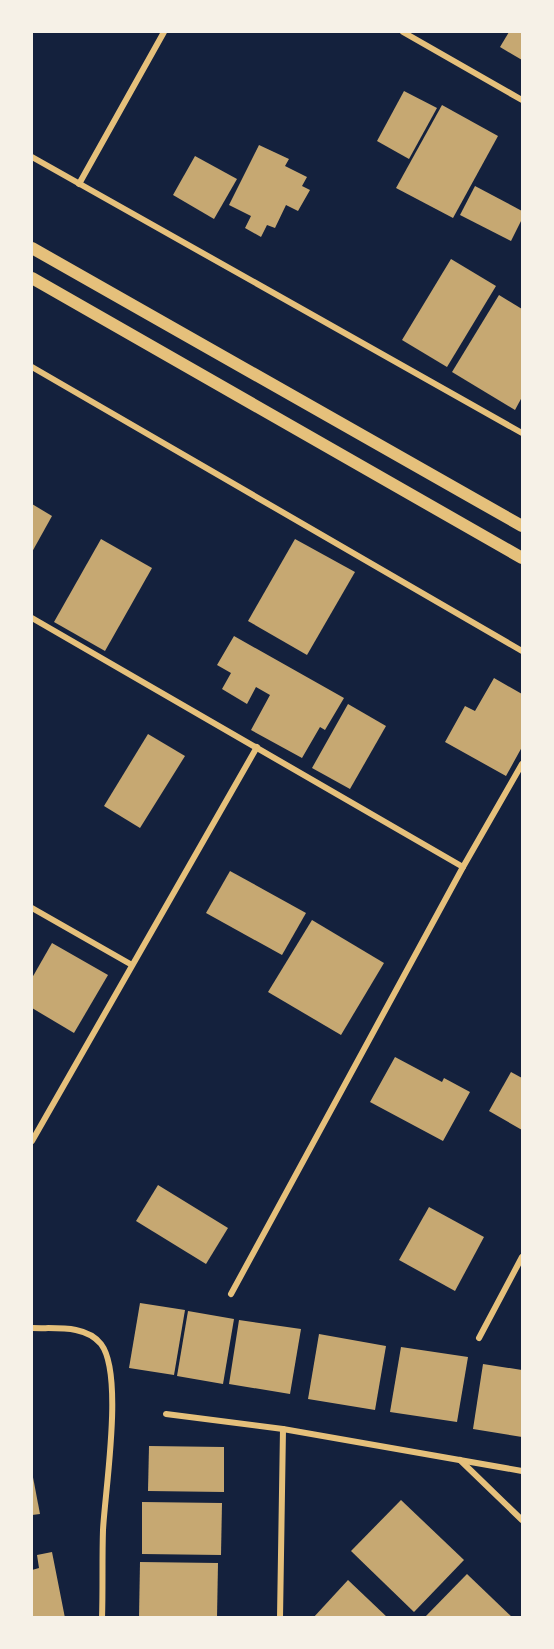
<svg xmlns="http://www.w3.org/2000/svg" width="554" height="1649" font-family="Raleway,sans-serif">
<rect width="100%" height="100%" fill="#14213d"/>
<!-- building -->
<g fill="#c6a872">
<polygon points="509,32 522,32 522,60 500,47"/>
<polygon points="404,91 437,108 409,159 377,141"/>
<polygon points="442,105 498,136 453,218 396,188"/>
<polygon points="259,145 289,159 285,166 307,177 302,186 310,190 298,211 286,205 275,228 267,225 261,237 245,228 251,216 229,205"/>
<polygon points="195,156 237,179 214,219 173,195"/>
<polygon points="475,186 522,211 522,219 511,241 460,215"/>
<polygon points="451,259 496,286 447,367 402,340"/>
<polygon points="499,295 522,309 522,397 515,410 452,372"/>
<polygon points="32,504 52,516 32,552"/>
<polygon points="101,539 152,568 105,651 54,622"/>
<polygon points="295,539 355,572 307,655 248,621"/>
<polygon points="234,636 344,698 325,730 320,727 302,758 251,730 270,695 256,687 247,704 222,689 231,673 217,665"/>
<polygon points="494,678 522,694 522,747 506,776 445,742 465,706 475,711"/>
<polygon points="348,704 386,726 350,789 312,768"/>
<polygon points="148,734 185,756 140,828 104,806"/>
<polygon points="230,871 306,913 282,955 206,913"/>
<polygon points="312,920 384,963 341,1035 268,992"/>
<polygon points="52,943 108,975 74,1033 32,1008 32,978"/>
<polygon points="395,1057 442,1082 444,1078 470,1092 443,1141 370,1102"/>
<polygon points="511,1072 522,1078 522,1130 489,1111"/>
<polygon points="158,1185 228,1228 206,1264 136,1221"/>
<polygon points="429,1207 484,1237 455,1291 399,1260"/>
<polygon points="140,1303 185,1310 174,1375 129,1368"/>
<polygon points="188,1311 234,1319 223,1384 177,1376"/>
<polygon points="239,1320 301,1329 290,1394 229,1384"/>
<polygon points="319,1334 386,1346 375,1410 308,1399"/>
<polygon points="401,1347 468,1357 457,1422 390,1412"/>
<polygon points="483,1364 522,1370 522,1437 473,1429"/>
<polygon points="149,1446 224,1447 224,1492 148,1491"/>
<polygon points="32,1472 40,1514 32,1515"/>
<polygon points="401,1500 464,1560 414,1612 351,1551"/>
<polygon points="142,1502 222,1503 221,1555 142,1554"/>
<polygon points="52,1552 65,1618 32,1618 32,1570 39,1568 37,1555"/>
<polygon points="140,1562 218,1563 217,1618 139,1618"/>
<polygon points="467,1574 513,1618 424,1618"/>
<polygon points="348,1580 388,1618 313,1618"/>
</g>
<g fill="none" stroke-linecap="round" stroke-linejoin="round">
<!-- minor -->
<g stroke="#e5c07b" stroke-width="6">
<polyline points="403,32 522,100"/>
<polyline points="32,157 522,433"/>
<polyline points="79,184 164,32"/>
<polyline points="32,367 522,651"/>
<polyline points="32,618 463,867"/>
<polyline points="32,908 132,965"/>
<polyline points="32,1141 257,747"/>
<polyline points="231,1294 463,867 522,764"/>
<path d="M 32,1328 C 54,1329 85,1324 101,1344 C 124,1374 105,1490 103,1530 C 102,1559 103,1588 102,1618"/>
<polyline points="479,1338 522,1257"/>
<polyline points="166,1414 283,1429 522,1471"/>
<polyline points="460,1460 522,1520"/>
<polyline points="280,1618 283,1429"/>
</g>
<!-- secondary -->
<g stroke="#e5c07b" stroke-width="12">
<polyline points="32,248 522,526"/>
<polyline points="32,278 522,558"/>
</g>
</g>
<!-- border -->
<rect width="554" height="1649" fill="none" stroke="#f6f1e7" stroke-width="66"/>
</svg>
